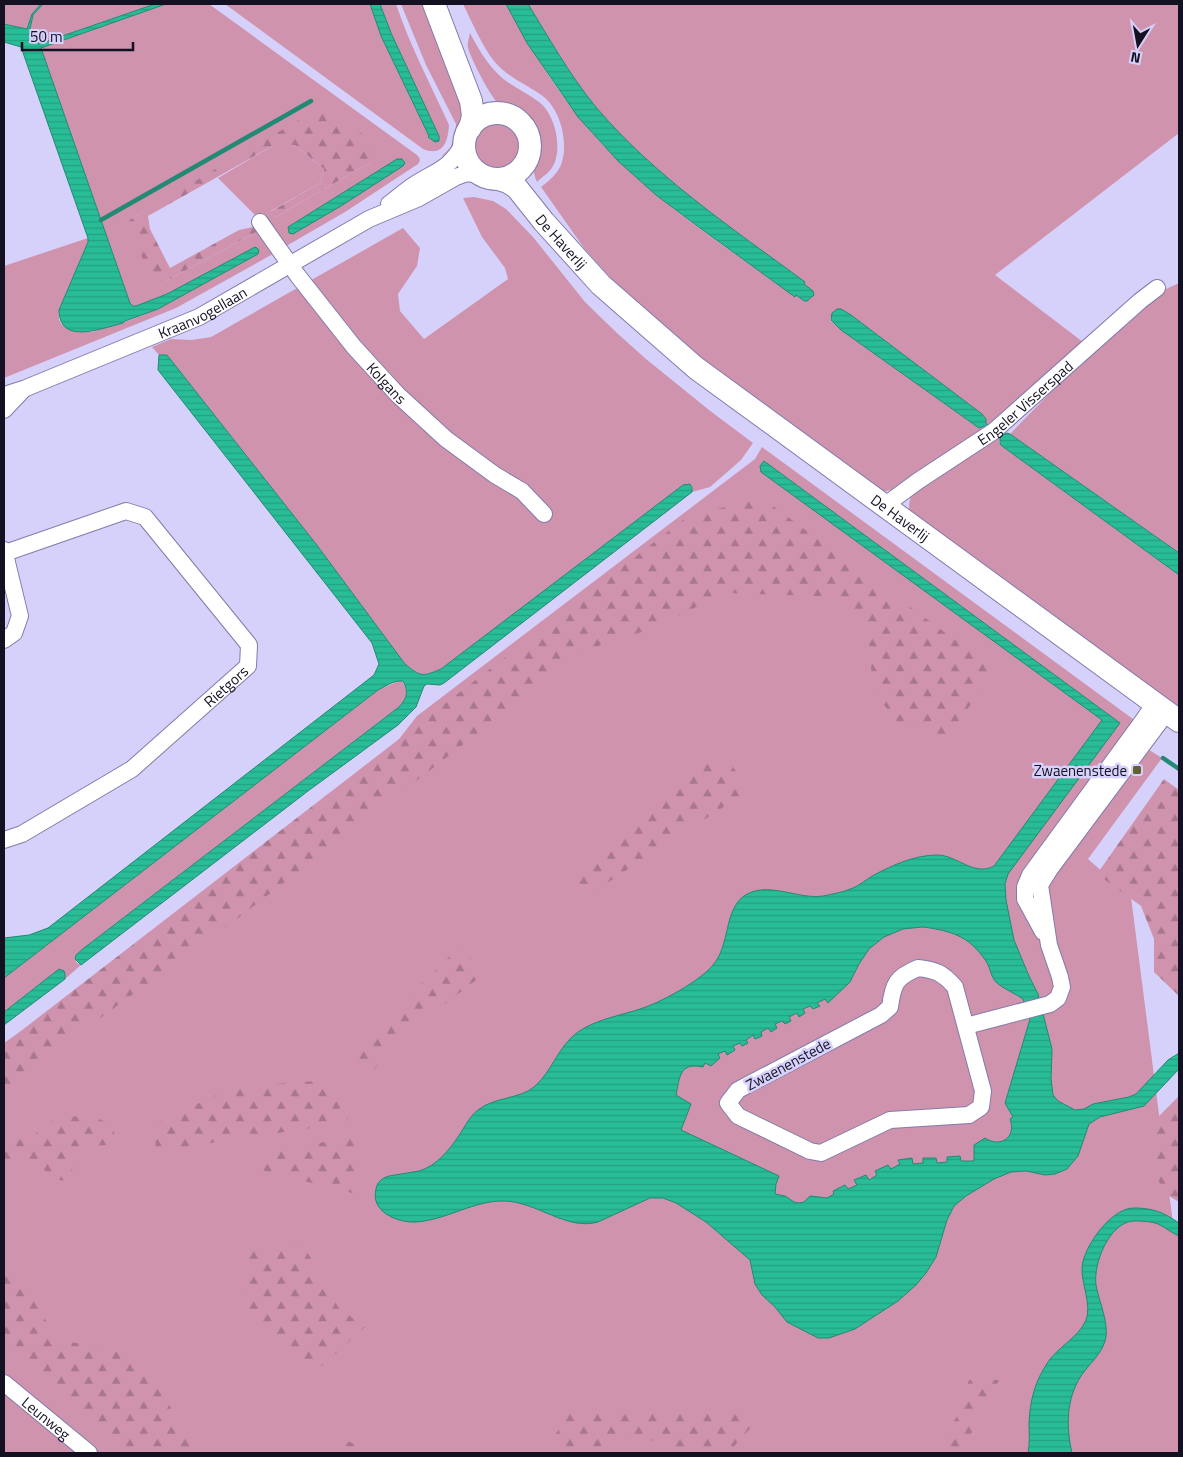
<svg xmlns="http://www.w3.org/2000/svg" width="1183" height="1457" font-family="'Titillium Web',sans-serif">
<defs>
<pattern id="forest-firs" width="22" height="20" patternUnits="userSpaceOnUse" patternTransform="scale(1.25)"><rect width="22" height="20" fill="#d093ae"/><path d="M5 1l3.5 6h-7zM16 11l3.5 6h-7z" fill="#a8778d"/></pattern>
<pattern id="water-rules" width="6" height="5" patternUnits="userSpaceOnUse" patternTransform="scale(1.25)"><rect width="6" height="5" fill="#28bd97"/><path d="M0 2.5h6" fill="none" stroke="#23a182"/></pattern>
</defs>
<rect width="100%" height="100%" fill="#d6d1fb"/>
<!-- grass -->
<g fill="#d093ae" fill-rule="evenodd">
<polygon points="4,4 11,5 41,4 32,14 27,29 4,24"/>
<polygon points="43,4 155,4 39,44 30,29 33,15"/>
<path d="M 166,4 L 209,4 L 417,155 C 420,158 421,160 418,164 L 345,212 L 288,245 L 285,245 L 218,178 L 274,145 L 295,145 L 324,169 L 320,183 L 271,211 L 276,217 L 371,162 L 326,107 L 129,220 L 166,281 L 260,230 L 273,254 L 176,308 L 4,378 L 5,376 L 4,373 L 4,266 L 88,238 L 88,242 L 59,310 L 59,320 L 62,325 L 92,332 L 130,320 L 158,309 L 257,254 L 167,294 L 136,306 L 133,306 L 130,303 L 41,48 ZM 397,159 L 341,206 L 293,234 L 289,232 L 288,227 Z"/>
<path d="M 225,4 L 370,4 L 381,36 L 429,136 L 430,138 L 438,139 L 439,136 L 391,33 L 380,4 L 396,4 C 410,46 431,85 449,125 C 448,142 443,157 423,149 Z"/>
<polygon points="401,4 427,4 467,103 464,126 454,151 446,161 442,156 450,148 455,137 456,124 426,65"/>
<path d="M 463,4 L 506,4 C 537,61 572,116 619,161 C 672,213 735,253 794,296 L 796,295 L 803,301 L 810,299 L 813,295 L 804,284 L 804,282 C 731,228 653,176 595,106 C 569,74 549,38 528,4 L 1179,4 L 1179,133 L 995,275 L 1083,342 L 987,429 L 895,489 L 878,493 L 759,408 L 632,302 L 584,248 L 541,187 C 549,181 557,174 561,165 C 569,144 561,111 544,97 C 527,84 509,79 494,61 C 482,46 472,22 463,4 ZM 837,309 L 840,309 L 851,315 L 982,414 L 986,419 L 986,427 L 984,426 L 979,428 L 841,330 L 831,321 L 830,319 Z"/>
<path d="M 470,33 C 478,48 486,62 498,74 C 510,86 526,92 539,102 C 555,114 563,148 553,166 C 550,172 542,177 537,182 C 527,161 544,151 533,129 C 529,120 520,113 510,109 C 508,109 505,109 503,108 C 493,103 471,59 468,48 C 467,43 469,38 470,33 Z"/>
<circle cx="496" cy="147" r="23"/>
<path d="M 474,197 L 493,201 L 506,209 L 533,237 L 585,302 L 618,334 L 646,359 L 709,410 L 753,443 L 741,460 L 710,487 L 692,492 L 692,488 L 441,669 C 422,677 422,677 405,664 L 316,544 L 167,355 L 159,355 L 152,347 L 171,339 L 192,340 L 211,337 L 403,228 L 420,248 L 417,266 L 398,294 L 400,311 L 424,339 L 508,279 L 505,268 L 482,237 L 463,198 Z"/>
<polygon points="1179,283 1179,553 1010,434 1092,350 1162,291"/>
<path d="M 998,437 L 1000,438 L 999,443 L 1002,446 L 1179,575 L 1179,714 L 910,515 C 908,504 909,498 916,488 Z"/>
<polygon points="762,447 1137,722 1146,748 1162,758 1088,859 1131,897 1173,1223 1179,1227 1179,1453 4,1453 4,1043 347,806 417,716 755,459"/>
<path d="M 399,681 L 402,681 C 409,692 407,698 399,707 L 84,948 L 76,955 L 75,959 L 77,963 L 81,965 L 65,979 L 65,974 L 41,983 L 4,1012 L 4,978 L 378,690 Z"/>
</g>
<!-- forest -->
<g fill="url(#forest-firs)">
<polygon points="326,107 373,142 375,152 371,162 276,217 270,212 320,183 324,169 295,145 274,145 148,216 150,229 170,268 239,230 253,227 260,230 166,281 150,280 129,220 314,111"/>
<polygon points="762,498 996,670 947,737 896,721 873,690 869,643 854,608 844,597 724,593 654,628 586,650 220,932 180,954 158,976 4,1088 4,1044 688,516"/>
<polygon points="729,760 748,791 587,896 575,877 702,761"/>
<polygon points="1164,779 1179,790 1179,996 1154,972 1154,939 1141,906 1097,874"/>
<polygon points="460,946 484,974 387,1048 373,1072 360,1068 352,1052"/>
<polygon points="318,1081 351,1112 345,1123 156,1151 154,1124 236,1086"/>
<polygon points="1179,1096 1179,1202 1169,1196 1153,1173 1153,1122"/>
<polygon points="70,1116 99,1119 111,1124 115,1135 108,1145 88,1146 77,1152 69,1181 58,1180 44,1170 33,1165 18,1164 4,1167 4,1143 34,1135 54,1118"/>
<polygon points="354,1136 360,1195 260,1170 260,1155"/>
<polygon points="304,1246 338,1307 365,1327 314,1373 257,1327 244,1295 245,1249"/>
<polygon points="4,1274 14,1278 32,1296 52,1331 63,1341 97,1346 133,1357 156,1377 179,1425 197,1453 130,1453 4,1349"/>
<polygon points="969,1380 999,1380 961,1453 932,1453 956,1418"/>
<polygon points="573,1409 753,1414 755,1423 728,1453 682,1453 668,1444 636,1437 607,1443 586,1453 559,1453 555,1435"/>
<polygon points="346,1441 362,1446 370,1453 320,1453 320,1451"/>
</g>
<!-- water -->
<g fill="url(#water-rules)" stroke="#228974" fill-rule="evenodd">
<path d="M 41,4 L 43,4 L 33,15 L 30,29 L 39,44 L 155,4 L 166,4 L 41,48 L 130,303 L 133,306 L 136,306 L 167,294 L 255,247 L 257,248 L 259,250 L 258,254 L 158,309 L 125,321 L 123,323 C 103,328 59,346 59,310 L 88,242 L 88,238 L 21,47 L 4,42 L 4,24 L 27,29 L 32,14 Z"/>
<polygon points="370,4 380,4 391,33 439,136 439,141 435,142 428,137 429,136 381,36"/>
<path d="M 506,4 L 528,4 C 549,38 569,74 595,106 C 654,176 732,228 805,282 L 804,284 L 813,291 L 814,295 L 807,301 L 804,301 L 796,295 L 795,297 L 700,228 L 656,195 L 618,161 L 578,117 L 527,43 Z"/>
<polygon points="397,159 402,159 405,163 403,166 341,206 293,234 289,233 288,227"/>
<polygon points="837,309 841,309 851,315 982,414 986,419 986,424 988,425 987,427 984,426 979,428 841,330 831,320 832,313"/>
<path d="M 159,355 L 167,355 L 316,544 L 405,664 C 421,677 422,677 441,669 L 683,485 L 690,484 L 692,488 L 692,492 L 444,683 L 440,685 L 427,684 L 424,686 L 416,707 L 398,725 L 308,791 L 81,965 L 75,959 L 76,955 L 84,948 L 399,707 C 407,698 409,692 403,681 C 394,680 386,686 378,690 L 4,978 L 4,938 L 29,935 L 48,928 L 374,675 L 379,664 L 372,643 L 158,370 Z"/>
<polygon points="1007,433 1010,434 1179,553 1179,575 1002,446 1000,444 1000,438 998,437 1000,434 1002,435"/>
<path d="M 764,461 L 1120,723 L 1008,874 L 1005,884 L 1006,900 L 1014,940 L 1029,976 L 1038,994 L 1052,1049 L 1051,1079 L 1053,1095 L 1058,1101 L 1075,1110 L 1084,1109 L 1093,1104 L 1129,1097 L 1136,1094 L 1168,1060 L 1179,1053 L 1179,1069 L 1144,1106 L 1100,1117 L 1089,1124 L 1078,1156 L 1067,1169 L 1055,1174 L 1045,1175 L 1026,1171 L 1011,1172 L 994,1179 L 966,1196 L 954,1206 L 947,1220 L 936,1257 L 926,1273 L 916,1285 L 898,1301 L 855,1329 L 829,1338 L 818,1338 L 787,1322 L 775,1307 L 762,1295 L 755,1284 L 750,1260 L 706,1222 L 676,1203 L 663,1198 L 650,1198 L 598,1222 C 567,1231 537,1202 505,1201 C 474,1200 447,1220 416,1222 C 398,1223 370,1212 376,1189 C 377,1182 382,1178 389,1176 C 399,1174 409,1173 419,1171 C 437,1166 450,1149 460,1134 C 465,1126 470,1116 478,1110 C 494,1097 520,1099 534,1087 C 552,1072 558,1046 578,1032 C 597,1019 619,1016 640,1009 C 660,1003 700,981 713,965 C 730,946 724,910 744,896 C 767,880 798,900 823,896 C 833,894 844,892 853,888 C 860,885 867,879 874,875 C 893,865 915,855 937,855 C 957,855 974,877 994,866 L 1102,720 L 761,472 L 760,466 ZM 923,927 C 952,931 969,936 986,961 C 990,967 991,977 996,982 C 1002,988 1016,994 1023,999 L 1030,1019 L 1005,1103 L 1013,1117 L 1010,1119 C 1017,1138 1000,1148 985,1138 L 974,1145 L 974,1161 L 961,1161 L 960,1156 L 947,1157 L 947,1162 L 937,1163 L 936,1158 L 923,1158 L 923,1163 L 913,1164 L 912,1158 L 898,1160 L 900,1164 L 891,1169 L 888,1165 L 875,1171 L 877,1175 L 869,1180 L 866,1175 L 854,1180 L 857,1185 L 848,1189 L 845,1185 L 833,1191 L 834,1194 L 827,1198 L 810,1196 L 804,1202 L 799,1203 L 794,1202 L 785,1196 L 775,1194 L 776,1184 L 779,1176 L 681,1130 L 691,1104 L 676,1095 C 680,1077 679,1062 703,1067 L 705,1063 L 711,1066 L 720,1058 L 718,1054 L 725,1051 L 727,1055 L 735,1050 L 733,1046 L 740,1043 L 742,1046 L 748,1043 L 746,1040 L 753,1035 L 755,1039 L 762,1036 L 761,1032 L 768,1028 L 771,1032 L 777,1028 L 775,1024 L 782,1021 L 785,1024 L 791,1021 L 789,1017 L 797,1013 L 799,1017 L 805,1013 L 803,1009 L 810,1006 L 813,1009 L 820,1006 L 817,1003 L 825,999 L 828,1003 L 850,982 L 859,964 L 869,949 L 884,937 L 903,929 Z"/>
<polygon points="59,969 64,971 65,974 65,979 4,1025 4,1012"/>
<path d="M 1138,1208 C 1156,1209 1164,1213 1179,1223 L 1179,1236 C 1172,1233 1166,1228 1160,1225 C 1153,1221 1141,1221 1133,1221 C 1109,1223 1093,1264 1096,1285 C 1099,1302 1110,1325 1105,1341 C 1101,1355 1088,1365 1081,1376 C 1066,1399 1066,1427 1072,1453 L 1028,1453 C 1030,1444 1029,1433 1029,1423 C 1030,1400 1035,1381 1048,1362 C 1058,1347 1079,1337 1086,1320 C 1092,1305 1081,1283 1082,1267 C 1084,1247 1107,1215 1127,1209 C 1130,1208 1134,1208 1138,1208 Z"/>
</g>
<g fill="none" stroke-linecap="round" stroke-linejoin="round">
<!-- stream -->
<g stroke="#228974" stroke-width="4.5">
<polyline points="101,220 311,101"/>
<polyline points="1163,758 1179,769"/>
</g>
<defs>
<g id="street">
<path d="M 389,204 C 397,198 405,191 414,185 C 437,170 449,170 464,143"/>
<path id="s1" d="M 260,222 L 298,276 L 354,347 L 398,395 L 446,439 L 495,475 L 522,491 L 544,514"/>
<path id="s2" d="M 4,395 L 26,388 L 199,317 L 369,219 L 419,198 L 456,177 L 467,173 L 481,175"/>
<polyline points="4,410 22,391"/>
<path id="s3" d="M 884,506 L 918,481 L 994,431 L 1140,301 L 1157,288"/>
<polyline points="4,550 20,616 14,633 4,640"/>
<path id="s4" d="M 4,840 L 22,834 L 132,769 L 248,666 L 249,645 L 145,517 L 126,511 L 5,553"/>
<polyline points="1043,932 1025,899 1025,887 1030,875 1142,722 1155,703"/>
<path d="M 918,968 C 936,970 943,973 955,987 L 983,1091 L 981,1107 L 969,1115 L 890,1120 L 821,1153 L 810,1151 L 738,1116 L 728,1103 L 738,1090 L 881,1015 L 890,1007 C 893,984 896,977 918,968 Z"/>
<polyline points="966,1026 1050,1004 1058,998 1062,987 1060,977 1049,945 1040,885 1050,869 1167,712"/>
<path id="s5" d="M 4,1383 L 89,1453"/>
</g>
<g id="secondary">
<polyline points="434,4 471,101 473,116 470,128"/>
<circle cx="497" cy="146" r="33"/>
<path id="s6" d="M 498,179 L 508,182 L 517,188 L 544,222 L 601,285 L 696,368 L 1179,721"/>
</g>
</defs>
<!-- street casing -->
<use href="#street" stroke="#827baa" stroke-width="18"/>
<!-- secondary casing -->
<use href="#secondary" stroke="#827baa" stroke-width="24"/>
<!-- street -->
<use href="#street" stroke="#fff" stroke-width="16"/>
<!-- secondary -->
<use href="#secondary" stroke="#fff" stroke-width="22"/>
</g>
<!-- markers -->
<rect fill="#60622f" stroke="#d6d1fb" stroke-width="2" x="1132" y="765" width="10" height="10" rx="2.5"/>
<g text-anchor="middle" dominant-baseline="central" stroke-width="5" stroke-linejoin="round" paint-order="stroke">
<!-- street labels -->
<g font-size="15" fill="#131022" stroke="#d6d1fb">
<text stroke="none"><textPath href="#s6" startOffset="91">De Haverlij</textPath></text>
<text stroke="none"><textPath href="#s2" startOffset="215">Kraanvogellaan</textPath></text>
<text stroke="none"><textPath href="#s1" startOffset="205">Kolgans</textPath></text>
<text stroke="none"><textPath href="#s3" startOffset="175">Engeler Visserspad</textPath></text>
<text stroke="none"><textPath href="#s6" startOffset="529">De Haverlij</textPath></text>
<text stroke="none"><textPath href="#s4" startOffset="272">Rietgors</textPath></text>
<text transform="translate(788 1064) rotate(-28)">Zwaenenstede</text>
<text stroke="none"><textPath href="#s5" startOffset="55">Leunweg</textPath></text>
</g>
<!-- poi labels -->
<g font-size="15" fill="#131022" stroke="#d6d1fb" text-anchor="end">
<text x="1127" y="770">Zwaenenstede</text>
</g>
</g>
<!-- border -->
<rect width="1183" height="1457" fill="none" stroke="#131022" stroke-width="10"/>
<!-- north arrow -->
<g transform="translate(1138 45) rotate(191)" stroke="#d6d1fb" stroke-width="4" paint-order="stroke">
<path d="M0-4L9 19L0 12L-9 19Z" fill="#131022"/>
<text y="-8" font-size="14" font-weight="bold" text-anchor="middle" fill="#131022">N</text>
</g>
<!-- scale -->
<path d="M22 42v8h111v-8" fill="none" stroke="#131022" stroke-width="2.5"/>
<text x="30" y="42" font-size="15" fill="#131022" stroke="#d6d1fb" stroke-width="4" paint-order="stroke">50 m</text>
</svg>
